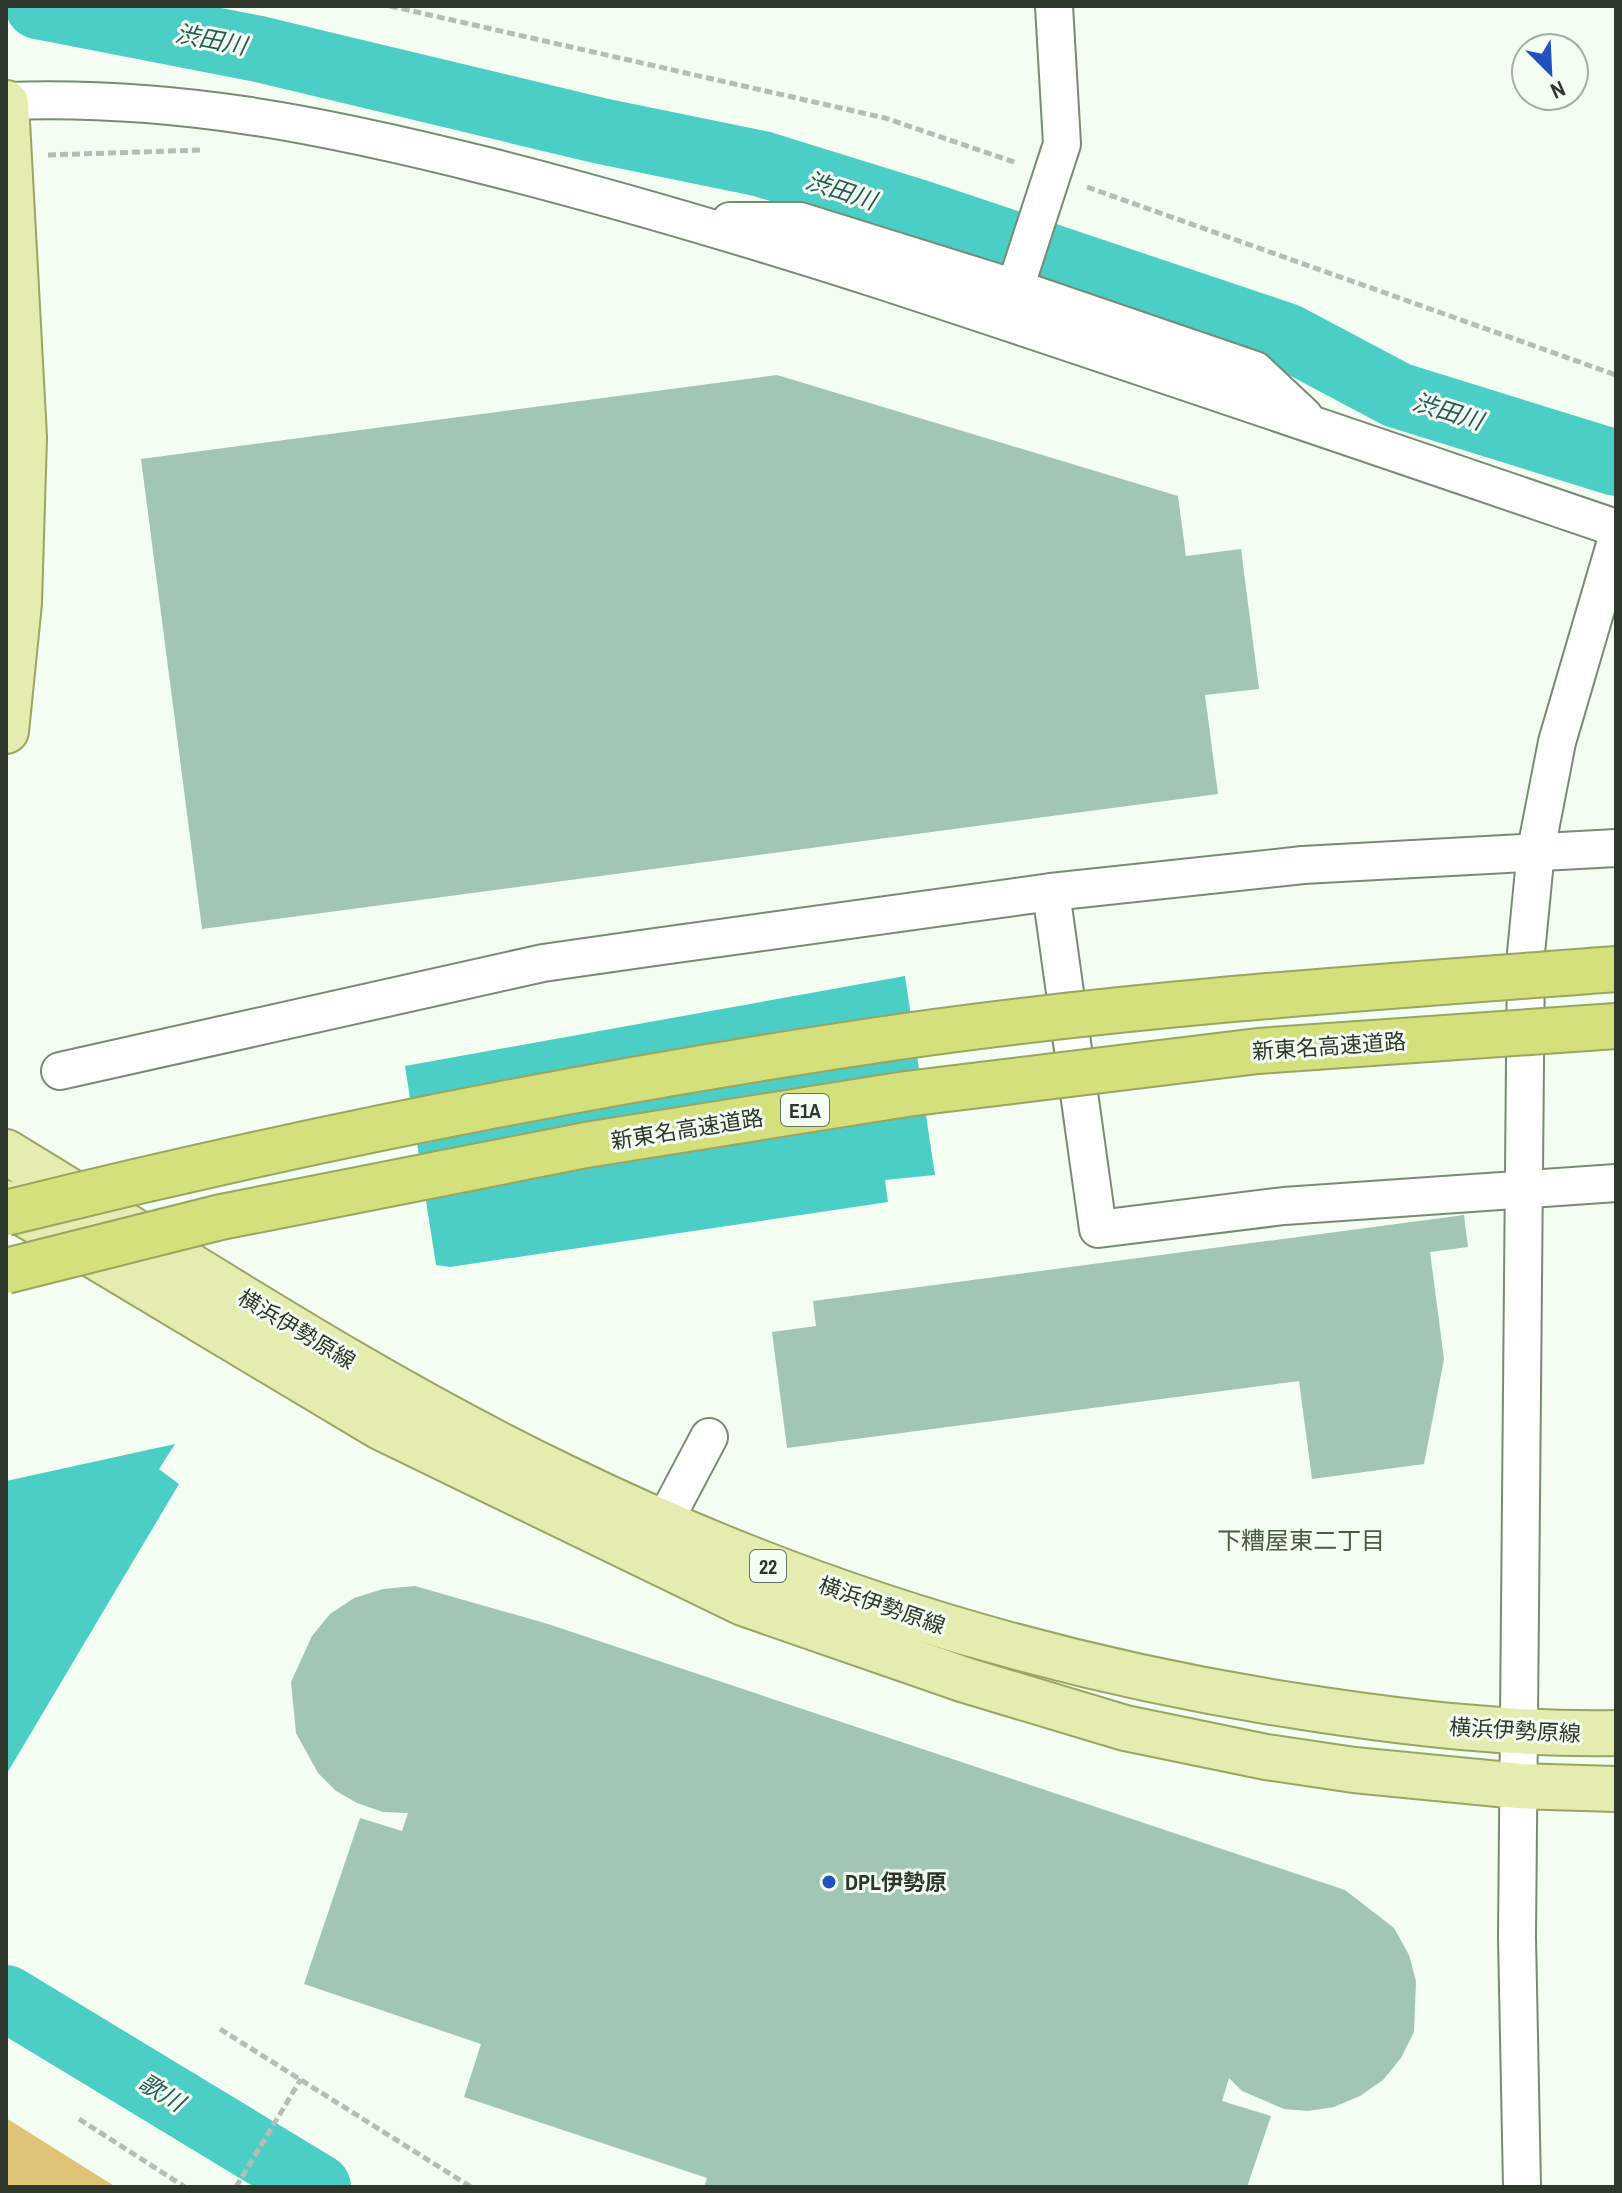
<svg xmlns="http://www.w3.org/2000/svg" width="1622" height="2193" font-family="'Archivo Narrow','Noto Sans JP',sans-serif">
<rect width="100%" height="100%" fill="#f4fdf1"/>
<!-- green -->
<polygon fill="#dfc376" points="6,2118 116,2187 6,2187"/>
<!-- water -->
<g fill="#4bcec5">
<polygon points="905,976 935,1175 885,1180 888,1202 450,1267 436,1265 405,1066"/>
<polygon points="175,1444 159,1469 179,1484 6,1775 6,1481"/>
</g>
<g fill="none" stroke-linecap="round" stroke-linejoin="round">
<!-- river -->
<g stroke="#4bcec5" stroke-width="66">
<polyline points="38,6 259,49 601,131 762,164 920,213 1286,336 1397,395 1616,463"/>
<polyline points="6,1998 318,2187"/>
</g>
</g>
<!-- building -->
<g fill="#a1c6b4">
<polygon points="777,375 1178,496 1186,556 1241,549 1259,689 1205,695 1218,794 202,929 141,459"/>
<polygon points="1464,1215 1468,1247 1430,1252 1444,1359 1424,1464 1312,1479 1299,1381 787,1448 772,1332 816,1326 813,1301"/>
<polygon points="415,1586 548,1624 1345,1890 1394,1928 1409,1955 1416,1981 1414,2032 1401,2058 1383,2080 1360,2096 1334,2107 1308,2111 1284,2109 1242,2091 1229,2078 1222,2101 1271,2116 1247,2187 704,2187 707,2178 464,2097 481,2044 304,1984 360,1818 402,1831 408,1813 383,1812 357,1803 336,1791 318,1773 296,1733 291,1682 312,1636 330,1614 354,1598 383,1589"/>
</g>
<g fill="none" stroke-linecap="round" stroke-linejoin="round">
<defs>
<g id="minor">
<path d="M 6,101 C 176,95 324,125 487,166 C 621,200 752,239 883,281 C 1128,361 1372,445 1616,528"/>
<polyline points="730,221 800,221 1015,288 1255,370 1304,416"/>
<polyline points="1015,288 1062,144 1054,6"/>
<polyline points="1051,892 1098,1229 1284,1206 1616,1183"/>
<polyline points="60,1071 543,963 655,947 1051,892 1303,865 1616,848"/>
<polyline points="664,1522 709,1437"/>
<polyline points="1522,2187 1517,1937 1526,953 1536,850 1557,742 1616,541"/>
</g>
<g id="major">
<polyline points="6,103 24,437 19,603 6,731"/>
<path d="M 6,1152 C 189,1263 370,1384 564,1477 C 798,1591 1046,1668 1303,1707 C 1407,1723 1511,1735 1616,1733"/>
<polyline points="6,1203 380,1427 743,1603 965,1680 1125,1728 1266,1757 1354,1770 1519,1786 1616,1789"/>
</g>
</defs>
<!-- minor casing -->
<use href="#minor" stroke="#778d72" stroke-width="40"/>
<!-- major casing -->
<use href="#major" stroke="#99a560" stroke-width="48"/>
<!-- path -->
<g stroke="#b5beb2" stroke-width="5" stroke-dasharray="8 4" stroke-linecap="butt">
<polyline points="390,6 885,118 1017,163"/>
<polyline points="48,155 202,150"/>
<polyline points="1087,187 1616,375"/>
<polyline points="220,2029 471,2187"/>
<polyline points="79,2119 185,2187"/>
<polyline points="236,2187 301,2079"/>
</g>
<!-- minor -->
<use href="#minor" stroke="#fff" stroke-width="36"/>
<!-- major -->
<use href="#major" stroke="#e5ecb0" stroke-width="44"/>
<defs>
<g id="highway-bridge">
<path d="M 6,1213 C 300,1140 598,1081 898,1037 C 1136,1003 1376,987 1616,969"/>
<polyline points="6,1271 221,1217 586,1145 906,1094 1258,1051 1616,1026"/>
</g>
</defs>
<!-- highway-bridge casing -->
<use href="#highway-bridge" stroke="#99a560" stroke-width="48" stroke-linecap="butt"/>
<!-- highway-bridge -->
<use href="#highway-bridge" stroke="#d3e07c" stroke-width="44"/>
</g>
<!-- markers -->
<circle fill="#2151be" stroke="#f4fdf1" stroke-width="3" cx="829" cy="1882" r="8"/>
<g text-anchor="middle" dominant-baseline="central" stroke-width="6" stroke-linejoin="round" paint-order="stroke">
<!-- shield labels -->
<g fill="#f4fdf1" stroke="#697266" stroke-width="2">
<rect x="781" y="1094" width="48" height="32" rx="6"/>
<rect x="750" y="1550" width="36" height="32" rx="6"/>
</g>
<g font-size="20" font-weight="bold" fill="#2e372b">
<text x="805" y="1110">E1A</text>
<text x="768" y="1566">22</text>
</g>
<!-- street labels -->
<g font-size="22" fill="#2e372b" stroke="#f4fdf1">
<text transform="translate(1329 1046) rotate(-4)">新東名高速道路</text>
<text transform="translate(687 1129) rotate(-9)">新東名高速道路</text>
<text transform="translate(297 1329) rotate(31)">横浜伊勢原線</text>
<text transform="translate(882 1605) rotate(19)">横浜伊勢原線</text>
<text transform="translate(1515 1730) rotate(3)">横浜伊勢原線</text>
</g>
<!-- poi labels -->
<g font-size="22" font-weight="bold" fill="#2e372b" stroke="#f4fdf1" text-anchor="start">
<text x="845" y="1882">DPL伊勢原</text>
</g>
<!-- water labels -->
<g font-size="24" font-style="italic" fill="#265c58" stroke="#f4fdf1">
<text transform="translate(211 39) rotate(11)">渋田川</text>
<text transform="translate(841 190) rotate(18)">渋田川</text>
<text transform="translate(1448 411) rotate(17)">渋田川</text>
<text transform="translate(162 2092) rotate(31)">歌川</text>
</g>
<!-- neighbourhood labels -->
<g font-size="24" fill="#485d43" stroke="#f4fdf1">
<text x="1301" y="1540">下糟屋東二丁目</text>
</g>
</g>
<!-- border -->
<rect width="1622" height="2193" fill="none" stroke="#2e372b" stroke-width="16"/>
<!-- north arrow -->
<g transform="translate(1550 72) rotate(156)"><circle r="38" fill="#f4fdf1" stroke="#a5aea2" stroke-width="2"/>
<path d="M0-6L14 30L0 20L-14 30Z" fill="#2151be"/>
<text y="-12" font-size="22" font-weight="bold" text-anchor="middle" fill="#2e372b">N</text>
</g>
</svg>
